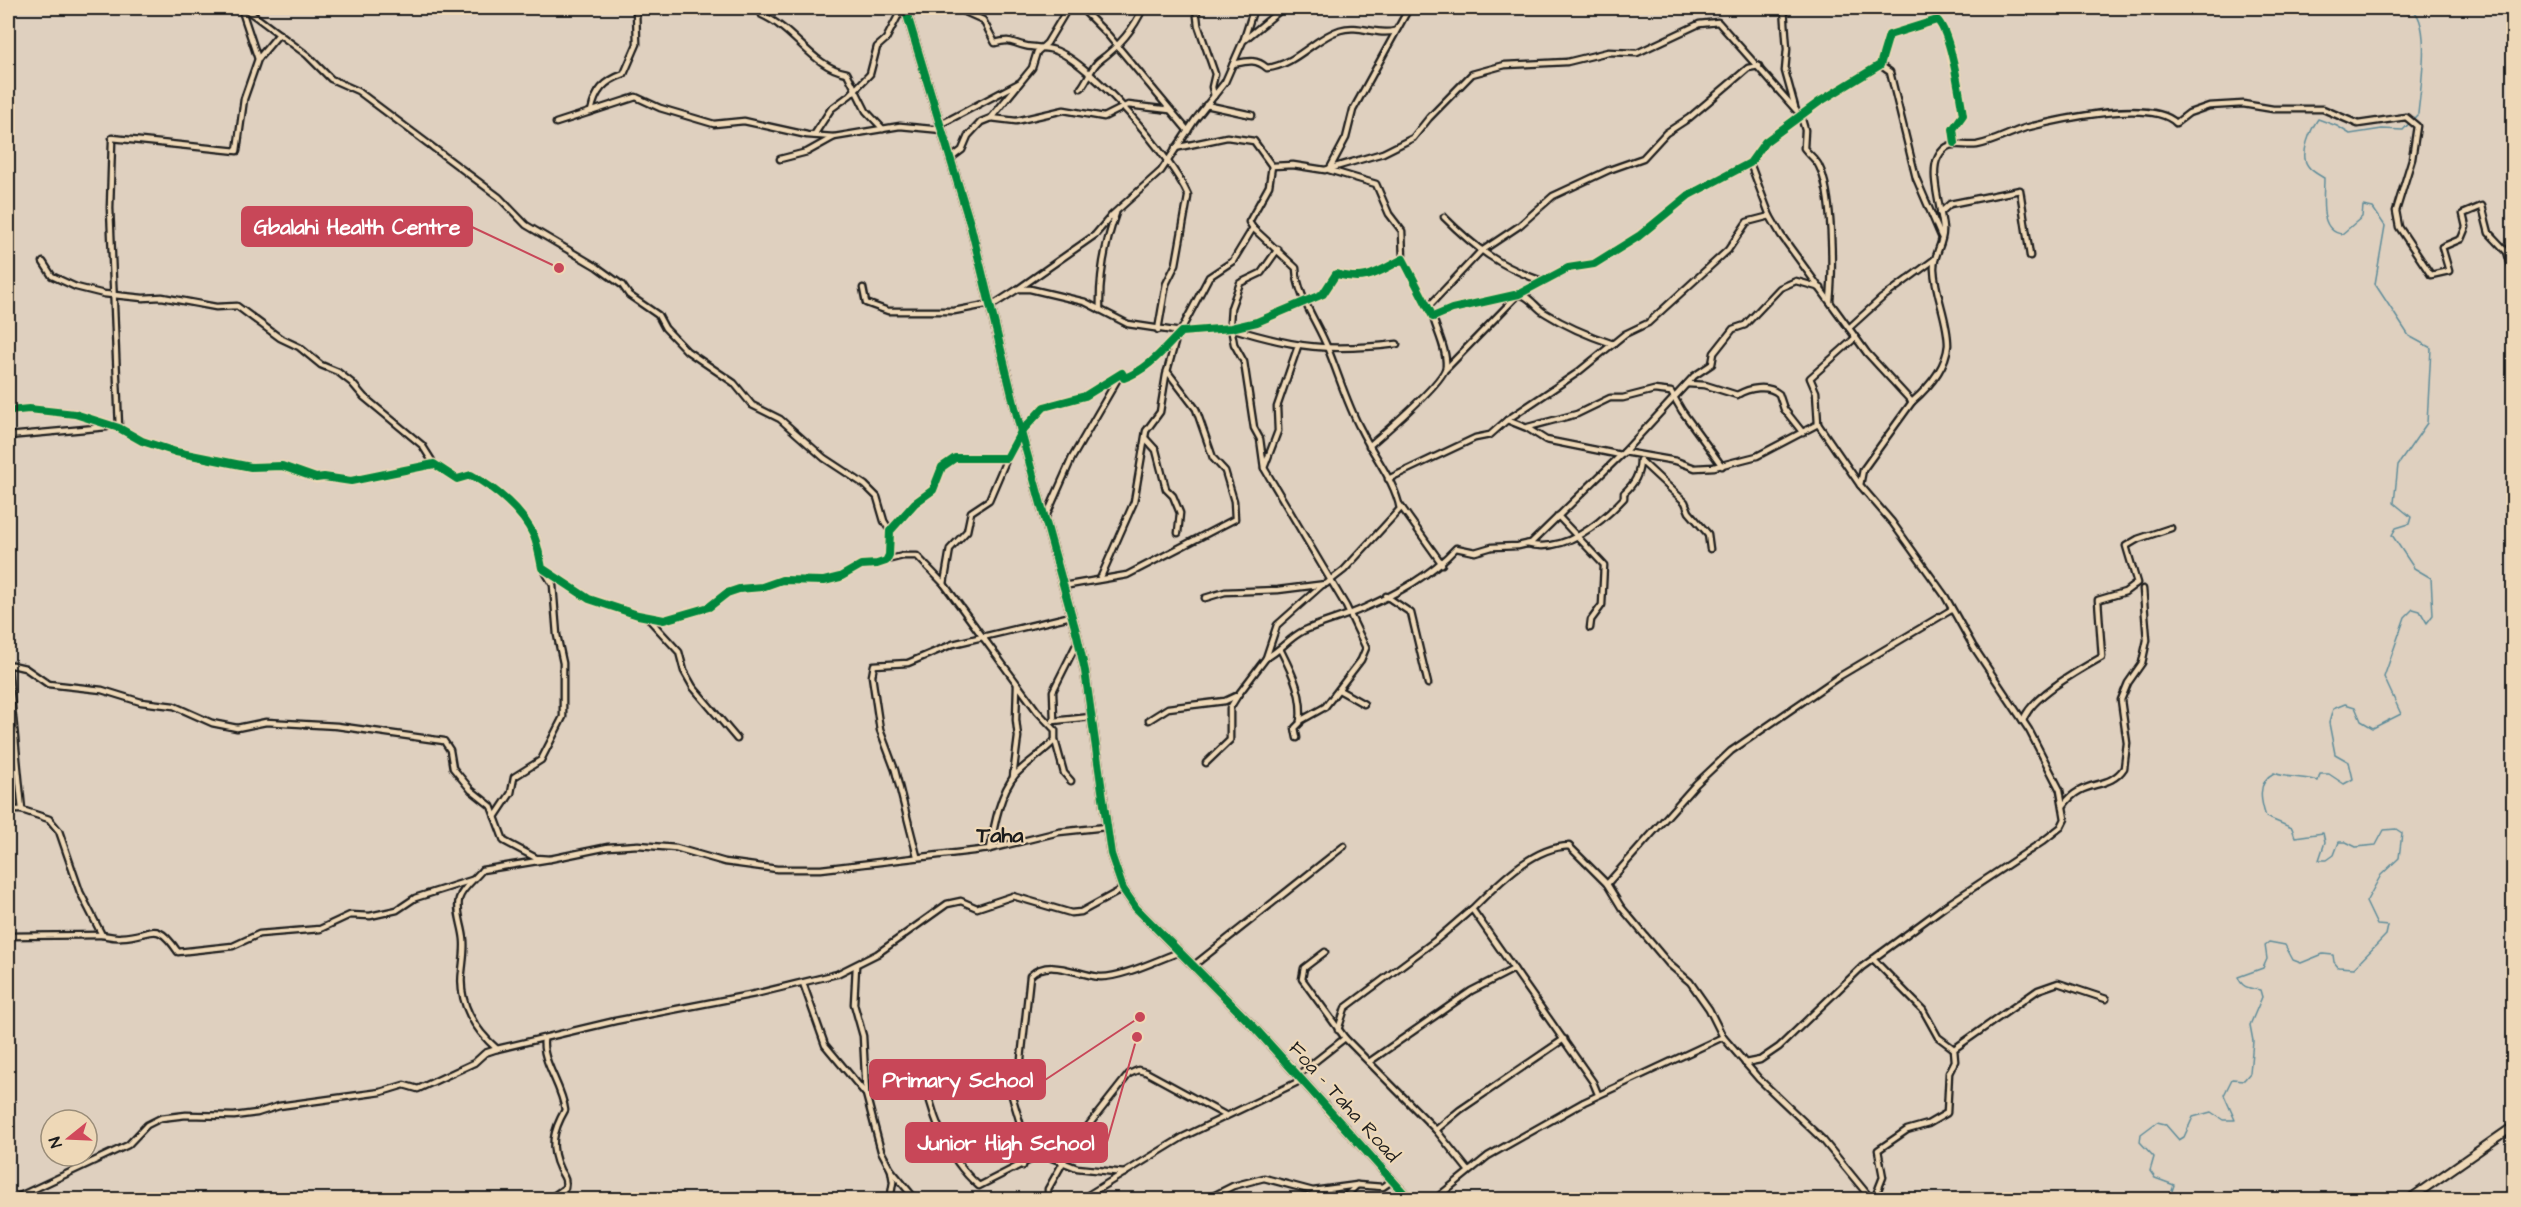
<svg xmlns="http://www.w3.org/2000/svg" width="2521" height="1207" font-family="'Architects Daughter',sans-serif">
<rect width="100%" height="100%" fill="#dfd0bf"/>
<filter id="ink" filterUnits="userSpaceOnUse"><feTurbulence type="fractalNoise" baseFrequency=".0167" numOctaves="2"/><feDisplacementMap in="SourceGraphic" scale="12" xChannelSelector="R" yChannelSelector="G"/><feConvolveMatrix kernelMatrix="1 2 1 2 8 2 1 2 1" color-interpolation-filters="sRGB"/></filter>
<g filter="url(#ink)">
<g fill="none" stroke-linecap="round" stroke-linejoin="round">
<!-- stream -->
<path stroke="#608d9a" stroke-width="1.5" d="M 2176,1200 L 2171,1194 L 2174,1185 L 2155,1178 L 2150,1171 L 2154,1157 L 2140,1142 L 2141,1134 L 2157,1122 L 2165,1124 L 2179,1140 L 2184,1137 L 2193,1117 L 2211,1112 L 2223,1120 L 2235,1120 L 2224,1095 L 2232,1079 L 2244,1080 L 2250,1073 L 2253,1041 L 2250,1025 L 2262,997 L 2260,990 C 2249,988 2242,988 2238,977 L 2263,968 L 2267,959 L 2265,945 L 2269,942 L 2285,945 L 2293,960 L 2301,963 L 2323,954 L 2333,955 L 2334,962 L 2338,967 L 2354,968 L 2386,935 L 2388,926 L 2377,925 L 2366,902 L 2381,875 L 2399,858 L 2402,833 L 2396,829 L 2384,830 L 2376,845 L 2356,847 L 2346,842 L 2339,842 L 2334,855 L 2327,860 L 2319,860 L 2325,842 L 2323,833 L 2295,837 L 2292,828 L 2266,817 C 2261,802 2256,782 2274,773 C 2289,779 2303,776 2318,781 L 2320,774 L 2329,774 L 2344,784 L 2353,779 L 2349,762 L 2335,754 L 2329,723 L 2333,709 L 2345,704 L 2355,707 L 2361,721 L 2373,728 L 2401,714 L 2384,677 L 2405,617 L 2413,609 L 2420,611 L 2427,623 L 2433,615 L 2431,578 L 2414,568 L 2392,535 L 2396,528 L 2409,524 L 2411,517 L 2394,503 L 2398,465 L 2427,423 L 2431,348 L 2409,336 L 2375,284 L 2385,226 L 2373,208 L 2363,206 L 2362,217 L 2342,234 C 2318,231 2324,197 2324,178 C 2319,175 2311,171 2308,166 C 2299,155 2311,129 2318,119 L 2337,126 L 2350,134 L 2382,129 L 2403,130 L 2418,114 C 2420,91 2433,19 2410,8"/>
<defs>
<g id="street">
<polyline points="244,8 307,55 331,79 358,91 499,197 526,225 597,267 622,285 629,295 658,315 665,328 687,351 734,383 752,405 780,419 824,458 865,485 877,497 884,521 890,531"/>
<path d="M 961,8 L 965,12 L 983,20 L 995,43 C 1012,38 1011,43 1026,46 C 1035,48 1045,47 1054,50 C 1091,62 1172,158 1188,195"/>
<polyline points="1081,8 1108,35 1188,131"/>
<polyline points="1196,8 1198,25 1215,74 1212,87 1214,96"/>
<polyline points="1784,8 1787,49 1785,71 1795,107"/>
<path d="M 762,15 C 796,30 812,67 847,73 L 866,111 L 883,129"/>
<polyline points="1244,39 1254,8"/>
<polyline points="258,59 279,34"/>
<path d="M 1233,64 C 1247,61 1256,58 1267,68 C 1296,65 1314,38 1340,30 C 1359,24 1377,36 1395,31"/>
<polyline points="1880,65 1890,72 1916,178 1941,236"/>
<path d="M 1081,88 C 1087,81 1092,66 1099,61 C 1118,47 1133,31 1143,8"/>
<polyline points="1206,105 1252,115"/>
<path d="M 591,112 C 595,91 604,81 624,74 L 637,44 L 636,8"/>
<path d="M 1801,116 L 1805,130 L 1804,148 C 1809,155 1816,159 1819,166 C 1833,193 1833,270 1830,301"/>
<polyline points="991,118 1032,68 1037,52 1047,43 1068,8"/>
<polyline points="940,122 945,122 1019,83"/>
<polyline points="556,123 636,97 660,108 714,124 744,121 807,135 834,137 900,126 942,130"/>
<polyline points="814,135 831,109 850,95 870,74 877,47 886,39 898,16 906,11"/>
<polyline points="112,138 237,151 244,99 258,59 241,8"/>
<polyline points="112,141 110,208 119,428"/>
<polyline points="1175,148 1227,137 1254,141 1272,166 1293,165 1325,170 1383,153 1413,138 1429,118 1472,74 1505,65 1567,62 1608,52 1637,53 1699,24 1718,22 1796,110"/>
<polyline points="780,159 807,152 834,137"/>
<polyline points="950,159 962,150 968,136 981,122 991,118 1016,121 1064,110 1104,117 1128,105 1170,110"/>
<polyline points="1940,213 1950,204 2020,190 2030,256"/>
<path d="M 1444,217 C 1476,249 1499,266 1542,281"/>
<polyline points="1403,259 1402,231 1389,214 1376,184 1329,170 1346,138 1353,110 1409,8"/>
<polyline points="43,262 52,276 76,287 104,294 143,298 162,297 216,307 237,306 280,338 299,347 321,365 338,372 352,383 364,397 422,445 434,464"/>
<polyline points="863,288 866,303 888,311 954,311 996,303 1018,289 1030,289 1085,302 1128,324 1181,332"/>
<polyline points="1018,289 1095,235 1112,215 1161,171 1195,120 1225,82 1243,41 1283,8"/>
<polyline points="1429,306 1480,252 1519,226 1553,196 1609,170 1643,158 1666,133 1689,118 1748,68 1759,66"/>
<path d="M 1100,310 C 1099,277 1105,244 1116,213"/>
<path d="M 1231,328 C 1296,348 1329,352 1397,344"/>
<polyline points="1849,328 1882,298 1935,259"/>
<polyline points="1158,330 1166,284 1176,264 1188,197"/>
<polyline points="1180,332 1209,277 1233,261 1253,228"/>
<polyline points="1855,338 1810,378 1816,392 1818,424 1860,485"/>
<polyline points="1298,346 1277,407 1278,431 1264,468 1346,606 1366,648 1361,660 1325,707 1300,721"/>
<path d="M 1446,369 L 1519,294 C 1530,296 1535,307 1545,313 C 1567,327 1589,336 1613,344"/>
<path d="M 1687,384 L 1705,385 L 1737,395 C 1749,388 1768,384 1779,394 L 1784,409 L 1803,433"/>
<path d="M 1912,402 C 1928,388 1946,367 1948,345 C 1948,319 1935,295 1934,269 C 1933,255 1944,244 1943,229 C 1942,211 1929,174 1938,157 C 1948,138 1961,147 1977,145 C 1994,142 2009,133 2025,128 C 2057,120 2151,98 2176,123 L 2189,113 L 2209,106 L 2243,104 L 2273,109 L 2323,109 L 2358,124 L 2406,117 L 2417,126 L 2412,159 L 2396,211 L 2399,227 L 2431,275 L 2449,271 L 2442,247 L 2461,239 L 2466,227 L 2463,214 L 2482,206 L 2489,233 L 2507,252 L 2514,275"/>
<path d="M 8,411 L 29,409 L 75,414 L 119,428 L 142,441 L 176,452 L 251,467 L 282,466 L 316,478 L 324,477 L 351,481 L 434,464 L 457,479 L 471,475 C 495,488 523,511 534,536 C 538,546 540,558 542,568 L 589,599 L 638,615 L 664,620 L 709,607 L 727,593 L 739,589 L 762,587 L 782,580 L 824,581 L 840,577 L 861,565 L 877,564 L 886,561 L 889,555 L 890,531 L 915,503 L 933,490 L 942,467 L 955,458 L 1007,458 L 1021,432 L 1044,407 L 1085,396 L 1122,373 L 1124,378 C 1148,370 1164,349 1181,332 L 1231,328 L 1257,322 L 1323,294 L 1336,274 C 1367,282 1376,273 1403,259 L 1433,317 L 1452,309 L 1519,294 L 1568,268 L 1594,264 L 1639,236 L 1689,195 L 1750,163 L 1765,142 L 1819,102 L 1880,65 L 1889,35 L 1937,20 C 1950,31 1960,95 1963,115 L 1953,129 L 1955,143"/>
<polyline points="1507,420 1577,373 1625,334 1648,323 1728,250 1747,222 1770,216"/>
<polyline points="1528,427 1577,414 1610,398 1623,398 1654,390 1671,392 1682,411 1722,466"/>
<polyline points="8,436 107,427"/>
<polyline points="1146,439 1156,450 1166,489 1173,496 1180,513 1178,533"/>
<path d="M 1369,446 C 1383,434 1445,381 1446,366 C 1447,350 1437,332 1433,317"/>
<polyline points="1624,452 1694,376 1712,364 1714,353 1733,329 1745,325 1780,288 1796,281 1821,288"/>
<polyline points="1640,460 1685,502 1689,512 1708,534 1710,549"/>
<polyline points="1264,468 1260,439 1254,428 1244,362 1234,344 1230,322 1231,308 1240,283 1261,273 1278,249"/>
<polyline points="1388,479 1475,438 1490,435 1507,420 1527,428 1546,440 1621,455 1624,452 1676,461 1695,468 1714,467 1757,456 1818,424"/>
<polyline points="1400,505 1442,564"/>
<polyline points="1558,516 1604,565 1602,605 1591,620 1590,628"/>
<polyline points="1045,519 1072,458 1120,375"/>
<path d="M 1527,544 C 1565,554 1600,524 1624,498 L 1624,493 C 1635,483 1639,475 1640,461"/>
<path d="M 887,560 L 903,556 L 917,556 L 944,584 L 1037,711 L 1055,730 L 1055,740 C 1043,753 1028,762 1016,774 C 1000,792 994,826 990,849"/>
<polyline points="1100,579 1134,502 1146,431 1160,412 1166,375 1176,339"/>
<polyline points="944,584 950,549 967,531 971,512 989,500 1007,458"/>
<polyline points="1063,586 1127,575 1235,519 1234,501 1225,471 1213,458 1196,409 1167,371"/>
<polyline points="1386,596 1411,613 1428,684"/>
<path d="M 1205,598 L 1225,592 L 1278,590 L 1326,584 L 1344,570 L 1400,509 C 1395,481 1373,455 1361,430 C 1347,404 1339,376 1328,349 C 1318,323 1297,296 1296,268 L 1253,228 L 1249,222 L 1269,186 L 1272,166"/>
<polyline points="647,617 679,652 684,671 693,687 737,739"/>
<path d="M 1280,649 C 1292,673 1304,695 1300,723 L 1295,728 L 1297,738"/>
<path d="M 1266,658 C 1280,651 1289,638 1303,631 C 1323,622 1345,617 1364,608 C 1398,593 1430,576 1456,548 L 1475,552 L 1492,547 L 1518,546 L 1531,543 L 1621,455"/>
<path d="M 8,664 L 25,668 L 48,684 L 102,690 L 141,702 L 174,706 L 212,723 L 237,728 L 266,722 L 337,726 L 444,741 L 450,750 L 453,768 L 471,790 L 491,806 L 504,841 L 536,858 L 550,859 L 482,870 C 475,879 462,888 459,899 C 456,913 463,926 464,940 C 465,951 463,961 462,972 C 458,1003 475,1030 497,1049"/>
<polyline points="8,666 22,810"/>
<polyline points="1339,690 1364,704"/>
<polyline points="1149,720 1168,708 1225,701 1238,695 1266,658 1277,625 1322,585"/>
<polyline points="1053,721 1091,717"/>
<polyline points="1054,721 1053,691 1078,641"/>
<path d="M 2023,721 C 2030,697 2079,670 2102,657 L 2098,600 L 2125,592 L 2137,583 L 2126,546 L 2138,539 L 2171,528"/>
<polyline points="1055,740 1064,773 1071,781"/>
<polyline points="1206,763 1230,740 1230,708 1238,695"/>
<polyline points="1013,777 1018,737 1016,720 1017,684"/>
<path d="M 2064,805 C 2082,778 2109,791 2124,768 L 2127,743 L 2121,700 L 2128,683 L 2142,663 L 2147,640 L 2143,589"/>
<path d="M 8,810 L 22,810 L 49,819 L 59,831 L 80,892 L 102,935 C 108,936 115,938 121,937 C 153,936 155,918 178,952 L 233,946 L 259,934 L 320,929 L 350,915 L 370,916 L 397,910 L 415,898 L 472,880"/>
<polyline points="495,817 511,793 514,777 541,760 563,717 563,663 557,635 553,585 544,570"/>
<polyline points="917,856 895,770 880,730 872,676 874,665 908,663 953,644 1071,616"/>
<polyline points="550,859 608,847 638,845 676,848 725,862 777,869 821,869 990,849 1059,832 1106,827"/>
<polyline points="1607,884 1696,784 1731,751 1840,676 1951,610"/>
<polyline points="8,936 102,935"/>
<polyline points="1325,952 1304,968 1302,979 1345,1038"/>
<polyline points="1873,959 1923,1010 1938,1037 1954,1049"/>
<polyline points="856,966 854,1004 863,1036 866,1094 881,1151 891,1170 893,1182 890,1200"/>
<polyline points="1193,966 1344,846"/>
<polyline points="803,983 825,1045 865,1093"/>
<polyline points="1338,1030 1345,1008 1436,940 1472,909"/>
<path d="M 544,1039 C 541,1061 562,1085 565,1110 C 553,1131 549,1147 560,1170 C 564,1177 567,1180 565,1188 L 548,1200"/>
<polyline points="1369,1062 1471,991 1514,969"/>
<polyline points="1745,1063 1760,1060 1779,1047 1862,967 1944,907 2042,842 2061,827 2065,819 2060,790 2029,730 1973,646 1945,596 1892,522 1860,485 1863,470 1912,402 1867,353 1781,235 1770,216 1750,163"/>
<path d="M 922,1066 C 930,1110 944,1156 979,1186 L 1042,1154 L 1077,1168 L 1125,1173"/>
<polyline points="1298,1075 1345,1038 1436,1130 1468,1170"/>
<path d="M 1598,1094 L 1593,1082 L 1472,909 C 1498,884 1532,847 1569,846 L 1607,884 L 1621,907 L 1669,964 L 1690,982 L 1709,1009 L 1723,1037 L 1759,1079 L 1823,1140 L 1872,1200"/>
<polyline points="1436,1130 1460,1110 1564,1039"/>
<path d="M 1023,1166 L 1019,1146 L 1021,1126 L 1012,1096 L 1018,1087 L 1030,976 C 1049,957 1077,975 1100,977 C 1121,978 1159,959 1180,952"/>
<polyline points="891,1170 916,1200"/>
<polyline points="269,1197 269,1200"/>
<polyline points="11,1200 128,1145 147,1125 161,1118 186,1115 234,1116 257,1113 279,1106 381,1092 404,1085 418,1089 474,1063 485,1053 497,1049 615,1021 755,994 837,974 877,954 947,904 961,901 977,908 1013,896 1071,913 1081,912 1123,889"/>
<polyline points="1048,1200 1048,1189 1073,1145 1129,1074 1138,1070 1146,1072 1225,1115"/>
<polyline points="1080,1200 1183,1137 1302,1080"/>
<polyline points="1205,1200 1233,1186 1264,1178 1313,1191 1357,1185 1383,1187 1393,1180"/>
<polyline points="1342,1200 1357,1185"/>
<polyline points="1434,1200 1488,1156 1584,1102 1723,1037"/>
<polyline points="1874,1200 1883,1177 1878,1150 1907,1130 1928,1124 1947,1113 1949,1073 1955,1061 1954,1049 2038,990 2058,983 2106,999"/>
</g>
<g id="secondary">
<polyline points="905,8 971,227 1021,432 1077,635 1085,671 1111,854 1123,889 1136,908 1253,1026 1410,1200"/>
<polyline points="2408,1200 2514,1126"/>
</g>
</defs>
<!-- street casing -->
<use href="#street" stroke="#1c1c1c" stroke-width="9"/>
<!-- secondary casing -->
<use href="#secondary" stroke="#1c1c1c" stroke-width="11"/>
<!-- street -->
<use href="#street" stroke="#eed8b7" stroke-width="4.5"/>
<!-- secondary -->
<use href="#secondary" stroke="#eed8b7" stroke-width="7"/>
<defs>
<g id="cycleway">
<polyline points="905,8 971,227 1021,432 1077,635 1085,671 1111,854 1123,889 1136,908 1253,1026 1410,1200"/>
<path d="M 8,411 L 29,409 L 75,414 L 119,428 L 142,441 L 176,452 L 251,467 L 282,466 L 316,478 L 324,477 L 351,481 L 434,464 L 457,479 L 471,475 C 495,488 523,511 534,536 C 538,546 540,558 542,568 L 589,599 L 638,615 L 664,620 L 709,607 L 727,593 L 739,589 L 762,587 L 782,580 L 824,581 L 840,577 L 861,565 L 877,564 L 886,561 L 889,555 L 890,531 L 915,503 L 933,490 L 942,467 L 955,458 L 1007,458 L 1021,432 L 1044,407 L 1085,396 L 1122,373 L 1124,378 C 1148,370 1164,349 1181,332 L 1231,328 L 1257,322 L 1323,294 L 1336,274 C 1367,282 1376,273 1403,259 L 1433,317 L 1452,309 L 1519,294 L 1568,268 L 1594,264 L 1639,236 L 1689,195 L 1750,163 L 1765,142 L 1819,102 L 1880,65 L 1889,35 L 1937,20 C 1950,31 1960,95 1963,115 L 1953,129 L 1955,143"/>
</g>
</defs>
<!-- cycleway casing -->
<use href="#cycleway" stroke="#eed8b7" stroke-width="11"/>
<!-- cycleway -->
<use href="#cycleway" stroke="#00873e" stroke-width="8"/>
</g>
</g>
<g text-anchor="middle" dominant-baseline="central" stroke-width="4.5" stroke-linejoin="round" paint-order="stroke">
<!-- street labels -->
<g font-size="20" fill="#1c1c1c" stroke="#eed8b7">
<text transform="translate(1344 1102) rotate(48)">Foa - Taha Road</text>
</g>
<!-- quarter labels -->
<g font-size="22" font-weight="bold" fill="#1c1c1c" stroke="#eed8b7">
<text x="1000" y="835">Taha</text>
</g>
</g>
<!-- callouts -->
<path fill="none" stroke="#c84758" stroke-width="2" d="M559 268L472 227M1140 1017L1045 1080M1137 1037L1107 1142"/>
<g fill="#c84758" stroke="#eed8b7" stroke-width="2">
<circle cx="559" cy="268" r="6"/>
<circle cx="1140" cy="1017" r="6"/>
<circle cx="1137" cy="1037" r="6"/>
</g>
<g fill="#c84758" stroke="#c84758" stroke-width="2">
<rect x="242" y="207" width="230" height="39" rx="6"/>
<rect x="870" y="1060" width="175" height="39" rx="6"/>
<rect x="906" y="1123" width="201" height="39" rx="6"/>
</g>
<g font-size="21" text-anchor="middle" font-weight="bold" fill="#fff">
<text x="357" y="234">Gbalahi Health Centre</text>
<text x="958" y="1087">Primary School</text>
<text x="1006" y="1150">Junior High School</text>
</g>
<!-- margin -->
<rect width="2521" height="1207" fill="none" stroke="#eed8b7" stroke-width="30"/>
<rect x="15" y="15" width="2491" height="1177" fill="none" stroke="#1c1c1c" stroke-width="2" filter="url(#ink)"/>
<!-- north arrow -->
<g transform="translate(69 1138) rotate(252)"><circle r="28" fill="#eed8b7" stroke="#9a8d79" stroke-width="1.5"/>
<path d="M0-4.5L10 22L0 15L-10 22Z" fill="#d1495b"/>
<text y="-9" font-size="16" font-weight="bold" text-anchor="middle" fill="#1c1c1c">N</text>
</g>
</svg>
